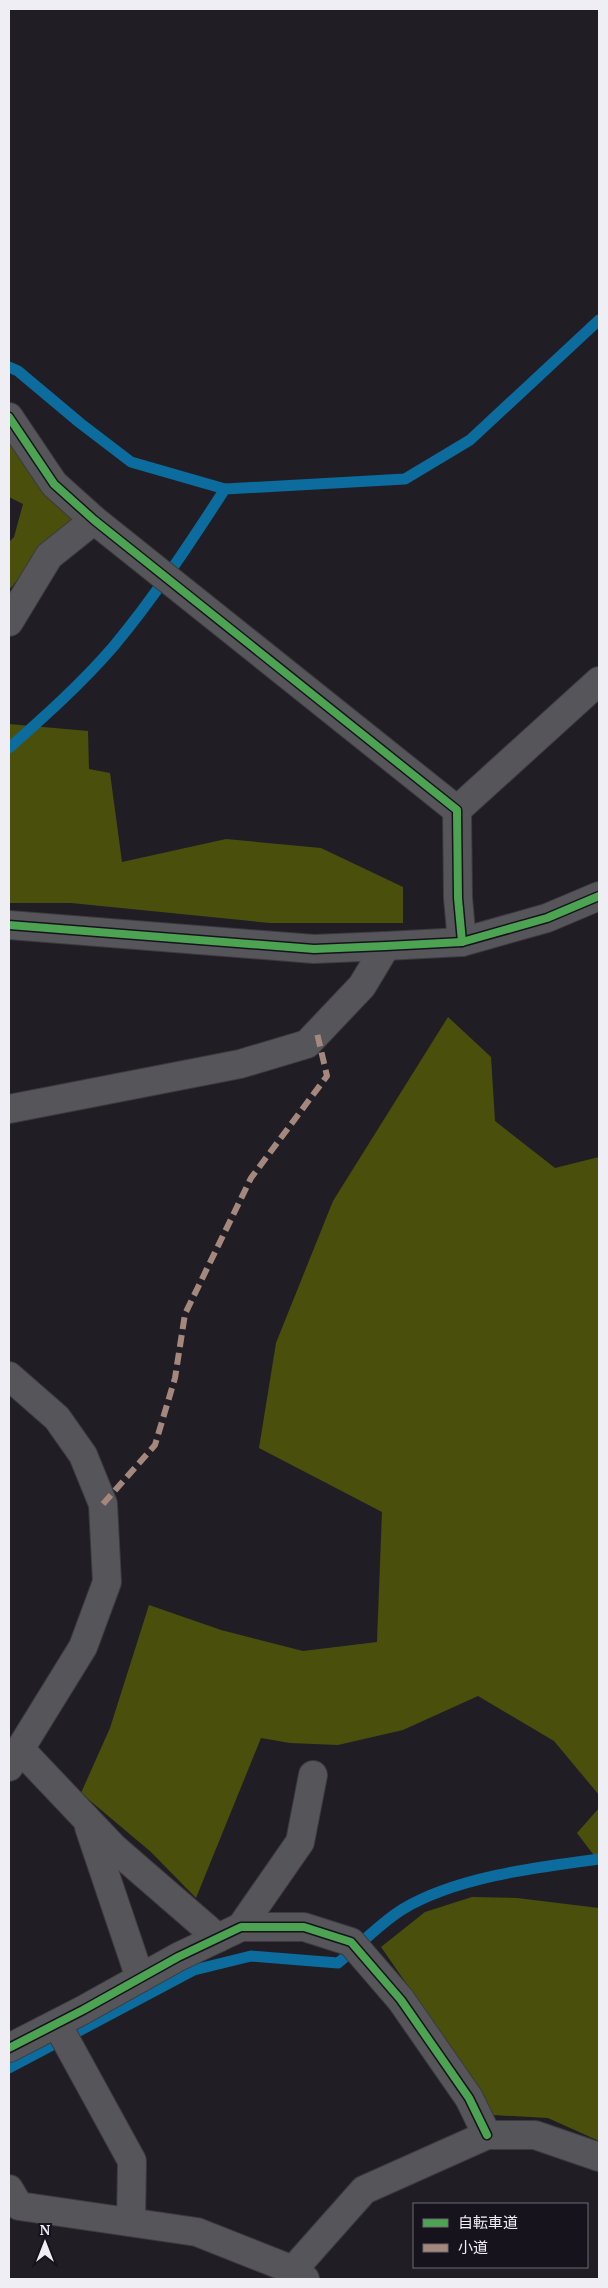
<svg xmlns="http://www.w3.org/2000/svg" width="608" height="2288" font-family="'PT Serif','Noto Sans JP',serif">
<rect width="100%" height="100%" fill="#201e24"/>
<!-- forest -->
<g fill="#4b4f0c">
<polygon points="9,437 82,518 48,540 11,588 9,587 9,542 14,537 23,504 9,497"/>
<polygon points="9,724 88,731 89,769 110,773 122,862 226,839 321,848 403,887 403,923 270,923 71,903 9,903"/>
<polygon points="448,1017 491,1057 495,1121 555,1168 599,1157 599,1795 554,1741 478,1696 403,1730 338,1745 290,1743 261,1738 196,1898 151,1852 81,1793 110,1728 149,1605 221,1630 303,1651 377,1642 382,1512 259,1448 276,1343 333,1201"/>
<polygon points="599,1808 599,1862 577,1833"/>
<polygon points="472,1897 517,1898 599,1908 599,2141 548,2118 493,2115 449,2045 381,1947 425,1912"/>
</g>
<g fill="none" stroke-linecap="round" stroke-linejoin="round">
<!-- stream -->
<g stroke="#0b6c9d" stroke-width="11">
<polyline points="9,367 18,371 80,423 131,462 225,489"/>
<path d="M 9,748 C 45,716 81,684 113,647 C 154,598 190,543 225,489 L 405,479 L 470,440 L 599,320"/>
<path d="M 9,2068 L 194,1970 L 251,1956 L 338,1963 C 359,1946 380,1923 403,1909 C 456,1877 538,1867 599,1859"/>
</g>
<defs>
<g id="minor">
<polyline points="9,417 54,484 94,520 457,810 458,898 462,942"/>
<polyline points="9,622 49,556 94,520"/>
<polyline points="457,810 599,681"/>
<polyline points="9,925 314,949 386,946 462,942 547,918 599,896"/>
<polyline points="9,1109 240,1064 307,1044 362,986 386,946"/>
<polyline points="9,1376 57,1418 83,1455 103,1504 107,1582 83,1647 9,1767"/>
<polyline points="20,1749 113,1847 218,1938"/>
<polyline points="89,1827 140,1978"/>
<polyline points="241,1927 300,1842 313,1775"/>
<polyline points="57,2024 132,2161 131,2222"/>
<polyline points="9,2048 83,2010 178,1957 241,1927 304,1927 351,1942 401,2000 469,2098 487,2135"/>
<polyline points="9,2189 19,2206 197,2232 293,2270 305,2279"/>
<polyline points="293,2270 364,2190 487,2135 535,2135 599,2157"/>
</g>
</defs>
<!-- minor casing -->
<use href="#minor" stroke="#3c3a3f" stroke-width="30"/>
<!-- minor -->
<use href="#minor" stroke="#56555a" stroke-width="28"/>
<!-- quiet -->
<polyline stroke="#a5887d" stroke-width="6" stroke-dasharray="12 6" stroke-linecap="butt" points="103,1504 155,1445 175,1378 185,1314 251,1178 327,1076 317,1033"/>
<defs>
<g id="cycleway">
<polyline points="9,417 54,484 94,520 457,810 458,898 462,942"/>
<polyline points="9,925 314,949 386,946 462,942 547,918 599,896"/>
<polyline points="9,2048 83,2010 178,1957 241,1927 304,1927 351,1942 401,2000 469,2098 487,2135"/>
</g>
</defs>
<!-- cycleway casing -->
<use href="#cycleway" stroke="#16131d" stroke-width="11"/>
<!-- cycleway -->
<use href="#cycleway" stroke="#4ca352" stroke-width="8"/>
</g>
<!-- border -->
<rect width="608" height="2288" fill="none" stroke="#f0eef5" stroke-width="20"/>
<!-- legend -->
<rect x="413" y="2203" width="175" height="65" fill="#16131d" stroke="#6d6b73"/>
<rect x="423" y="2219" width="25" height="8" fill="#4ca352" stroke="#6d6b73"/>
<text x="458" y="2228" font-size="15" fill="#f0eef5">自転車道</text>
<rect x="423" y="2244" width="25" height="8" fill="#a5887d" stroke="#6d6b73"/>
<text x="458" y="2253" font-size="15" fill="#f0eef5">小道</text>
<!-- north arrow -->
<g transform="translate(45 2243)" stroke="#16131d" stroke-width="4" paint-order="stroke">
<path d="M0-4L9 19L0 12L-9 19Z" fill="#f0eef5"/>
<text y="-8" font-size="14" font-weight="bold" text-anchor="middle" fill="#f0eef5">N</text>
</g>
</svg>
